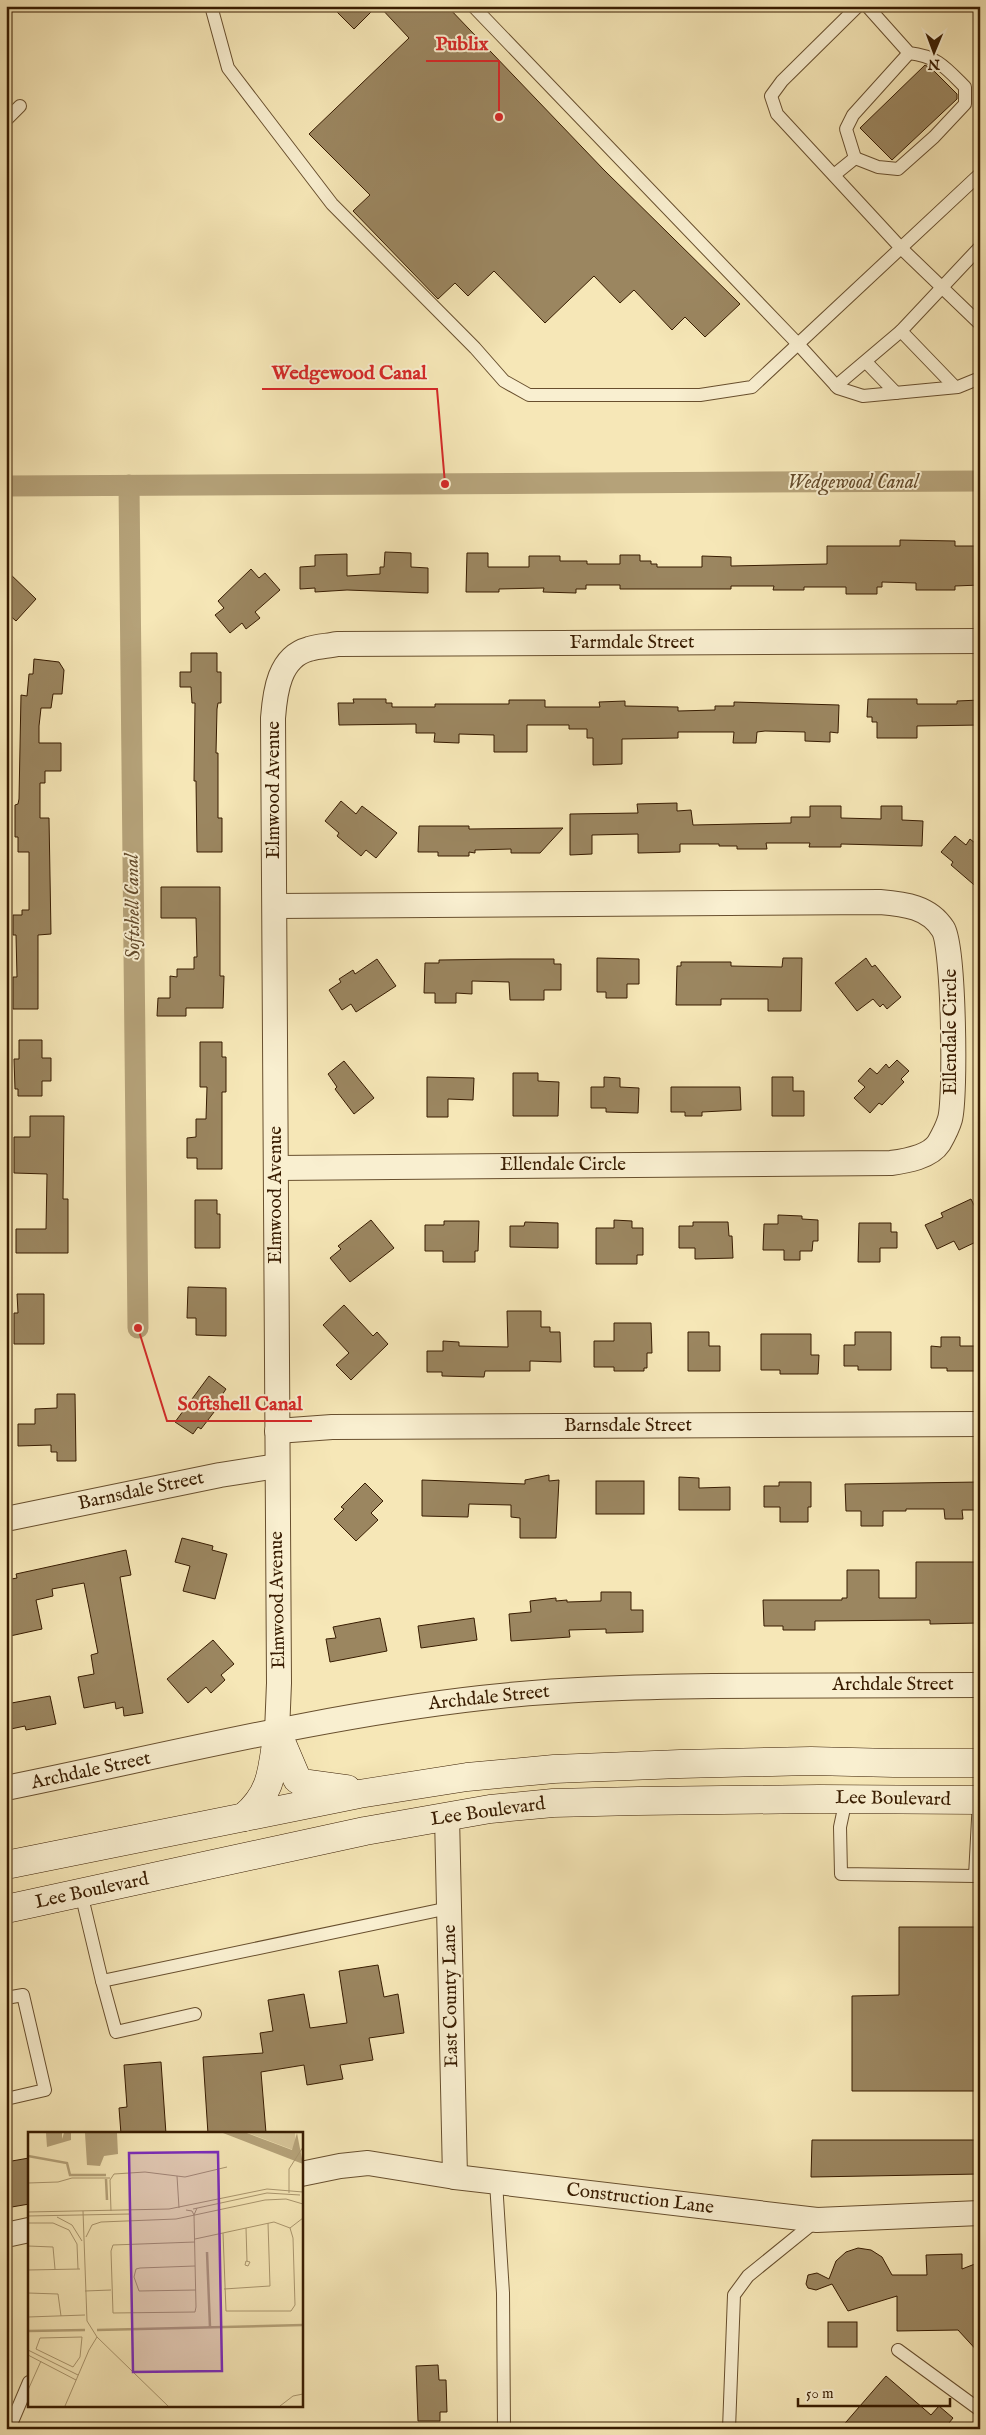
<svg xmlns="http://www.w3.org/2000/svg" width="986" height="2435" font-family="'IM FELL English',serif">
<rect width="100%" height="100%" fill="#f6e7b7"/>
<filter id="stains"><feTurbulence type="fractalNoise" baseFrequency=".004" numOctaves="4"/><feColorMatrix values="0 0 0 0 .2 0 0 0 0 .09 0 0 0 0 .02 0 0 0 .5 -.17"/></filter>
<radialGradient id="worn" r=".72"><stop offset=".6" stop-color="#630" stop-opacity="0"/><stop offset="1" stop-color="#630" stop-opacity=".3"/></radialGradient>
<g fill="none" stroke-linecap="round" stroke-linejoin="round">
<!-- canal -->
<g stroke="#b5a279" stroke-width="21">
<polyline points="129,485 138,1328"/>
<polyline points="6,486 980,481"/>
</g>
</g>
<!-- building -->
<g fill="#9b8660" stroke="#381c01">
<polygon points="331,6 377,6 354,29"/>
<polygon points="379,6 447,6 604,170 740,304 705,337 685,317 672,330 634,290 620,303 594,276 545,323 494,271 468,296 455,283 438,299 353,211 370,195 309,134 409,38"/>
<polygon points="925,65 932,69 957,94 957,99 892,160 860,128"/>
<polygon points="900,540 955,541 955,546 980,546 980,585 955,586 955,590 916,590 916,583 882,582 882,587 877,587 877,594 846,594 846,587 804,587 804,590 773,590 774,586 731,586 731,589 620,589 620,585 586,585 586,589 576,589 576,593 543,592 544,588 499,589 499,592 466,592 467,553 488,553 488,567 529,567 529,556 560,556 560,561 587,561 587,564 620,564 620,555 640,555 640,561 651,561 651,564 657,564 657,567 702,567 702,556 731,557 731,566 827,564 827,546 900,546"/>
<polygon points="385,552 411,553 411,567 428,568 428,593 347,590 315,592 315,588 300,589 300,567 315,566 315,555 347,554 347,576 380,574 380,567 384,567"/>
<polygon points="251,569 259,578 265,573 280,590 255,612 260,618 246,629 242,623 230,633 215,615 224,608 218,601"/>
<polygon points="6,570 36,599 16,621 6,612"/>
<polygon points="191,653 217,653 217,672 221,672 221,703 218,703 217,709 216,753 218,753 218,818 222,818 222,852 197,852 196,781 194,781 195,703 192,703 191,687 180,687 180,672 191,672"/>
<polygon points="34,659 59,662 64,670 62,694 53,694 51,708 41,708 39,726 39,743 61,743 61,771 45,771 45,783 40,783 40,818 49,818 51,934 38,935 38,1009 13,1009 13,977 17,977 16,935 13,935 13,915 22,915 22,910 29,910 29,852 18,852 18,837 15,837 15,805 18,804 19,799 21,695 27,696 29,674 33,674"/>
<polygon points="353,699 386,699 386,703 392,703 392,707 435,707 435,704 509,704 509,700 545,700 545,707 600,707 599,702 625,701 625,706 678,707 678,711 715,710 715,706 734,706 734,702 839,705 838,733 830,732 830,742 805,741 805,732 765,731 757,732 756,743 733,743 734,732 678,732 678,738 622,739 622,764 593,765 593,738 587,738 587,729 569,729 569,725 527,725 527,752 494,752 494,735 459,734 459,743 434,742 435,733 416,733 416,724 339,725 338,703 354,703"/>
<polygon points="868,699 917,699 917,704 957,704 957,701 980,700 980,725 917,726 917,738 877,738 877,722 872,722 872,717 867,717"/>
<polygon points="341,801 356,814 362,806 397,833 376,858 366,850 361,856 337,836 339,833 325,821"/>
<polygon points="677,803 677,811 691,810 693,825 791,823 791,817 810,817 810,806 841,806 841,818 881,819 881,806 902,806 902,820 923,821 922,846 841,844 841,847 809,847 810,843 766,843 767,849 737,849 737,846 719,846 719,844 680,844 680,852 638,853 638,834 592,835 592,854 570,855 570,814 638,813 637,804"/>
<polygon points="419,826 469,826 469,829 563,828 540,853 511,853 511,849 475,850 475,853 469,852 469,856 438,856 438,852 418,852"/>
<polygon points="955,836 966,845 970,839 980,847 980,890 951,865 953,862 941,852"/>
<polygon points="161,887 220,887 220,976 224,976 223,1008 186,1008 186,1016 157,1016 158,998 170,998 170,976 177,977 177,969 194,969 194,957 197,957 196,918 161,918"/>
<polygon points="597,958 639,959 639,984 627,984 627,998 606,998 606,992 597,992"/>
<polygon points="783,958 802,958 801,1011 768,1011 768,999 721,999 721,1005 676,1005 677,966 681,966 681,962 731,962 731,966 782,967"/>
<polygon points="866,958 872,967 875,965 901,997 887,1009 883,1004 880,1007 873,999 857,1011 835,983"/>
<polygon points="377,959 396,986 356,1012 351,1004 342,1010 329,990 341,982 339,979 353,970 355,974"/>
<polygon points="511,959 554,959 554,964 561,964 561,990 544,990 544,1000 510,1000 509,982 472,981 472,994 456,993 456,1003 435,1003 435,993 424,993 425,963 439,963 439,960"/>
<polygon points="19,1040 42,1040 42,1058 51,1058 51,1081 42,1081 42,1096 18,1096 18,1089 15,1089 14,1059 19,1059"/>
<polygon points="200,1042 222,1042 222,1057 226,1057 226,1092 222,1092 222,1169 197,1169 197,1158 187,1158 187,1138 196,1137 196,1119 206,1119 207,1087 200,1087"/>
<polygon points="897,1060 909,1071 901,1079 904,1082 882,1105 879,1103 870,1113 854,1098 865,1087 858,1081 870,1068 877,1074 886,1064 889,1068"/>
<polygon points="344,1061 374,1098 354,1114 335,1089 337,1087 328,1074"/>
<polygon points="513,1073 538,1073 538,1081 559,1082 558,1116 513,1116"/>
<polygon points="427,1077 474,1078 473,1100 448,1099 448,1117 427,1117"/>
<polygon points="604,1077 620,1078 620,1087 639,1088 638,1113 606,1112 606,1108 591,1108 591,1087 604,1087"/>
<polygon points="772,1077 793,1077 793,1091 804,1091 804,1116 772,1116"/>
<polygon points="671,1087 740,1087 741,1110 702,1112 702,1116 685,1116 685,1112 671,1112"/>
<polygon points="30,1116 64,1116 63,1199 68,1199 68,1253 16,1253 16,1229 46,1229 47,1174 14,1173 14,1137 30,1137"/>
<polygon points="971,1199 980,1217 980,1240 959,1250 954,1241 937,1249 925,1225 943,1217 941,1213"/>
<polygon points="195,1200 217,1200 217,1214 220,1214 220,1248 195,1248"/>
<polygon points="778,1215 802,1216 802,1219 818,1220 818,1241 813,1241 812,1251 800,1251 800,1260 784,1260 784,1250 763,1250 764,1224 778,1224"/>
<polygon points="371,1220 394,1248 350,1282 330,1258 341,1249 338,1246"/>
<polygon points="614,1220 632,1221 632,1228 643,1228 643,1255 637,1255 637,1264 596,1264 596,1228 614,1228"/>
<polygon points="444,1221 479,1221 478,1251 475,1251 475,1262 443,1262 443,1251 425,1251 425,1225 444,1225"/>
<polygon points="525,1222 558,1223 558,1248 510,1247 510,1226 524,1226"/>
<polygon points="693,1222 728,1222 729,1236 732,1236 733,1258 695,1259 695,1248 679,1248 679,1226 693,1226"/>
<polygon points="859,1223 891,1223 891,1232 897,1232 897,1248 880,1248 880,1262 858,1262"/>
<polygon points="188,1287 226,1288 226,1336 196,1335 196,1318 187,1318"/>
<polygon points="17,1294 44,1294 44,1344 14,1344 14,1313 18,1313"/>
<polygon points="344,1305 373,1336 377,1332 388,1344 351,1380 336,1365 349,1353 323,1325"/>
<polygon points="507,1311 541,1311 541,1327 550,1327 550,1332 560,1332 561,1362 530,1361 530,1371 485,1371 484,1377 442,1376 442,1372 427,1372 427,1351 443,1351 443,1341 459,1342 459,1346 508,1347"/>
<polygon points="614,1323 651,1323 652,1353 647,1353 647,1368 644,1368 644,1371 614,1371 614,1367 594,1367 594,1341 614,1341"/>
<polygon points="688,1332 709,1332 709,1346 720,1346 720,1371 688,1371"/>
<polygon points="855,1332 891,1332 891,1370 858,1370 858,1366 844,1366 844,1345 855,1345"/>
<polygon points="761,1334 811,1334 811,1355 819,1355 818,1374 780,1374 780,1370 761,1370"/>
<polygon points="941,1337 960,1337 960,1346 978,1346 980,1371 947,1371 947,1368 931,1368 931,1346 941,1347"/>
<polygon points="209,1376 226,1389 218,1401 221,1403 201,1429 198,1427 193,1434 175,1422"/>
<polygon points="57,1394 75,1394 76,1461 57,1461 57,1452 51,1452 51,1445 18,1446 18,1424 35,1424 35,1409 57,1408"/>
<polygon points="549,1475 549,1481 559,1480 556,1538 520,1538 520,1518 511,1517 511,1505 469,1504 468,1517 422,1516 422,1480 525,1484 525,1480"/>
<polygon points="679,1477 699,1478 699,1488 730,1487 730,1510 679,1510"/>
<rect x="596" y="1481" width="48" height="33"/>
<polygon points="779,1482 811,1482 811,1507 808,1507 808,1522 780,1522 780,1507 764,1507 764,1486 779,1486"/>
<polygon points="979,1482 979,1510 962,1510 963,1519 945,1519 944,1509 906,1509 906,1511 883,1511 883,1526 861,1526 861,1511 846,1511 845,1484"/>
<polygon points="365,1483 383,1501 371,1513 378,1520 356,1541 334,1519 344,1509 341,1507"/>
<polygon points="182,1538 213,1546 212,1550 227,1554 215,1599 183,1591 190,1566 175,1562"/>
<polygon points="126,1550 131,1575 120,1577 143,1713 124,1716 123,1707 116,1709 115,1702 84,1708 78,1677 94,1674 91,1655 98,1653 84,1583 52,1589 53,1596 36,1600 42,1629 10,1636 6,1616 6,1580 17,1578 16,1574"/>
<polygon points="916,1562 978,1562 979,1623 930,1624 930,1620 815,1621 815,1630 783,1630 783,1626 764,1626 763,1600 842,1600 842,1598 847,1598 847,1570 879,1570 879,1598 916,1598"/>
<polygon points="601,1592 631,1592 631,1610 643,1610 643,1632 606,1633 606,1629 569,1630 570,1637 511,1641 509,1614 531,1612 530,1601 556,1598 556,1601 567,1600 567,1602 601,1601"/>
<polygon points="380,1618 387,1651 330,1662 326,1639 336,1638 333,1627"/>
<polygon points="474,1618 477,1640 421,1648 418,1626"/>
<polygon points="213,1640 234,1664 221,1675 225,1680 211,1693 206,1687 188,1703 167,1679"/>
<polygon points="50,1696 56,1724 26,1730 25,1726 6,1730 6,1704"/>
<polygon points="899,1927 980,1927 980,2091 852,2091 852,1996 899,1995"/>
<polygon points="378,1965 384,1997 398,1994 404,2033 369,2038 373,2060 340,2065 343,2079 307,2085 304,2065 261,2072 266,2133 208,2134 203,2057 263,2053 260,2033 273,2031 268,2000 304,1994 310,2028 347,2023 339,1971"/>
<polygon points="161,2062 166,2134 121,2134 119,2108 127,2107 124,2065"/>
<polygon points="812,2140 980,2140 980,2174 811,2177"/>
<polygon points="29,2158 29,2204 6,2208 6,2162"/>
<polygon points="858,2248 871,2250 882,2257 892,2275 927,2275 926,2255 962,2254 962,2269 980,2262 980,2354 958,2330 897,2331 897,2296 848,2311 832,2284 816,2290 808,2288 806,2284 808,2275 817,2273 829,2279 836,2261 846,2252"/>
<rect x="828" y="2322" width="29" height="25"/>
<polygon points="438,2365 439,2380 446,2380 447,2412 440,2412 440,2421 418,2421 416,2366"/>
<polygon points="886,2376 931,2415 939,2406 953,2418 945,2428 947,2429 840,2429"/>
</g>
<g fill="none" stroke-linecap="round" stroke-linejoin="round">
<defs>
<g id="service">
<polyline points="211,6 228,68 332,204 475,348 504,381 529,395 700,395 752,387 980,174"/>
<polyline points="473,6 798,344 838,388 863,396 958,387 980,378"/>
<polyline points="858,6 782,81 771,96 777,114 901,248 980,324"/>
<polyline points="6,120 20,106"/>
<path d="M 855,158 L 878,167 L 898,169 L 934,137 L 965,104 L 965,87 C 946,68 937,56 909,53 L 867,6"/>
<polyline points="855,158 846,129 853,115 909,53"/>
<polyline points="834,175 855,158"/>
<polyline points="866,362 896,393"/>
<polyline points="836,386 901,331"/>
<polyline points="955,387 901,331 980,247"/>
<polyline points="846,1799 840,1827 841,1874 975,1876 979,1800"/>
<polyline points="81,1893 102,1981 449,1908"/>
<polyline points="102,1981 116,2032 195,2014"/>
<polyline points="6,1998 23,1995 45,2090 6,2099"/>
<polyline points="496,2182 503,2293 504,2429"/>
<polyline points="898,2350 980,2410"/>
<polyline points="9,2429 29,2382"/>
<polyline points="729,2429 734,2295 748,2276 817,2220"/>
</g>
<g id="minor">
<path d="M 275,906 L 880,902 C 905,904 929,907 943,929 C 954,946 956,1097 950,1119 C 948,1126 943,1136 939,1143 C 930,1157 906,1161 891,1163 L 277,1168"/>
<polyline points="277,1431 332,1427 980,1424"/>
<polyline points="6,1519 220,1475 277,1466"/>
<path d="M 277,1732 L 279,1683 L 273,718 C 275,692 279,657 309,649 C 318,646 328,646 337,644 L 980,641"/>
<path d="M 6,1788 C 164,1756 321,1716 481,1698 C 558,1689 636,1687 713,1686 C 802,1685 891,1685 980,1685"/>
<polyline points="447,1816 455,2177"/>
<polyline points="301,2174 340,2166 368,2163 455,2177 817,2220 980,2213"/>
<polyline points="6,2235 29,2230"/>
</g>
<g id="secondary">
<polyline points="277,1732 297,1779 303,1783 347,1789"/>
<path d="M 244,1817 C 272,1793 272,1771 277,1736"/>
<polyline points="6,1865 359,1794 467,1777 554,1769 680,1764 811,1761 894,1763 980,1763"/>
<polyline points="6,1909 365,1831 490,1809 553,1803 638,1801 819,1799 980,1800"/>
</g>
</defs>
<!-- service casing -->
<use href="#service" stroke="#684f2e" stroke-width="14"/>
<!-- minor casing -->
<use href="#minor" stroke="#684f2e" stroke-width="26"/>
<!-- secondary casing -->
<use href="#secondary" stroke="#381c01" stroke-width="29"/>
<!-- service -->
<use href="#service" stroke="#f9efd0" stroke-width="12"/>
<!-- minor -->
<use href="#minor" stroke="#f9efd0" stroke-width="24"/>
<!-- secondary -->
<use href="#secondary" stroke="#f9efd0" stroke-width="28"/>
</g>
<g text-anchor="middle" dominant-baseline="central" stroke-width="4" stroke-linejoin="round" paint-order="stroke">
<!-- street labels -->
<g font-size="19" fill="#381c01" stroke="#f9efd0">
<text x="632" y="643">Farmdale Street</text>
<text transform="translate(274 790) rotate(-90)">Elmwood Avenue</text>
<text transform="translate(951 1032) rotate(-90)">Ellendale Circle</text>
<text x="563" y="1165">Ellendale Circle</text>
<text transform="translate(276 1195) rotate(-90)">Elmwood Avenue</text>
<text x="628" y="1426">Barnsdale Street</text>
<text transform="translate(141 1491) rotate(-12)">Barnsdale Street</text>
<text transform="translate(278 1600) rotate(-91)">Elmwood Avenue</text>
<text x="893" y="1685">Archdale Street</text>
<text transform="translate(489 1698) rotate(-6)">Archdale Street</text>
<text transform="translate(91 1771) rotate(-12)">Archdale Street</text>
<text transform="translate(893 1799) rotate(1)">Lee Boulevard</text>
<text transform="translate(488 1812) rotate(-8)">Lee Boulevard</text>
<text transform="translate(92 1891) rotate(-12)">Lee Boulevard</text>
<text transform="translate(451 1996) rotate(-91)">East County Lane</text>
<text transform="translate(640 2199) rotate(7)">Construction Lane</text>
</g>
<!-- water labels -->
<g font-size="20" font-style="italic" fill="#644b2b" stroke="#f9efd0">
<text x="853" y="482">Wedgewood Canal</text>
<text transform="translate(133 907) rotate(-91)">Softshell Canal</text>
</g>
</g>
<!-- overview -->
<g transform="translate(28 2132)">
<rect width="275" height="275" fill="#f6e7b7"/>
<path d="M 220,1 L 267,1 L 268,19 Z" fill="#d6c498"/>
<path d="M 18,1 L 34,1 L 34,7 L 36,1 L 43,1 L 43,8 L 19,15 ZM 57,1 L 89,1 L 90,22 L 76,24 L 72,34 L 59,33 ZM 195,1 L 219,1 L 264,18 L 269,1 L 275,32 Z" fill="#b5a279"/>
<path fill="none" stroke="#b5a279" stroke-width="2.5" d="M 0,24 L 39,31 L 42,43 L 78,43M 78,47 L 79,68M 179,120 L 182,195M 69,198 L 275,193M 0,199 L 57,198"/>
<path fill="none" stroke="#aa966e" stroke-width="1" d="M 149,44 L 151,76M 0,51 L 30,50 L 44,46 L 82,46M 261,61 L 261,37 L 275,15M 165,77 L 239,61 L 272,63M 158,78 L 164,79 L 166,83 L 169,76M 55,79 L 59,189 L 69,205 L 140,274M 83,79 L 82,48 L 86,42 L 117,40 L 157,45 L 199,35M 0,80 L 141,77 L 239,57 L 275,60M 166,83 L 168,175 L 167,180 L 85,181 L 83,119 L 85,113 L 167,110M 0,84 L 102,82M 29,85 L 44,93 L 54,109M 0,91 L 25,91 L 41,98 L 49,112 L 50,137M 218,96 L 219,129M 262,96 L 275,86M 195,101 L 198,179 L 263,179 L 267,173 L 265,106 L 262,96M 58,105 L 64,93 L 73,90 L 148,87 L 237,68 L 258,67 L 275,72M 167,107 L 246,90 L 262,96M 0,114 L 25,115 L 27,137M 218,129 L 222,130 L 220,134 L 217,133 ZM 167,134 L 112,136 L 108,137 L 106,145 L 111,159 L 168,158M 0,138 L 52,137M 196,157 L 242,154 L 240,91M 57,159 L 83,158M 0,161 L 30,162 L 33,184M 0,185 L 57,183M 54,205 L 52,225 L 45,235 L 8,217 L 12,206 ZM 0,218 L 50,243M 0,223 L 48,248M 0,258 L 13,229M 37,274 L 61,218 L 69,205M 252,274 L 265,264 L 275,262"/>
<path fill="#7b2cbf" fill-opacity="0.15" stroke="#7b2cbf" stroke-width="2.5" d="M 190,20 L 194,239 L 105,240 L 101,21 Z"/>
<rect width="275" height="275" fill="none" stroke="#381c01" stroke-width="2.5"/>
</g>
<!-- callouts -->
<path fill="none" stroke="#d62828" stroke-width="2" d="M499 117L499 61H426M445 484L437 389H262M138 1328L167 1421H312"/>
<g fill="#d62828" stroke="#f9efd0" stroke-width="2">
<circle cx="499" cy="117" r="5"/>
<circle cx="445" cy="484" r="5"/>
<circle cx="138" cy="1328" r="5"/>
</g>
<g font-size="20" text-anchor="middle" font-weight="bold" fill="#d62828" stroke="#f9efd0" stroke-width="4" stroke-linejoin="round" paint-order="stroke">
<text x="462" y="50">Publix</text>
<text x="349" y="379">Wedgewood Canal</text>
<text x="240" y="1410">Softshell Canal</text>
</g>
<!-- margin -->
<rect width="986" height="2435" fill="none" stroke="#f6e7b7" stroke-width="25"/>
<rect x="8" y="8" width="971" height="2420" fill="none" stroke="#381c01" stroke-width="2.5"/>
<rect x="12" y="12" width="961" height="2410" fill="none" stroke="#381c01"/>
<!-- north arrow -->
<g transform="translate(934 52) rotate(181)" stroke="#f9efd0" stroke-width="4" paint-order="stroke">
<path d="M0-4L9 19L0 12L-9 19Z" fill="#381c01"/>
<text y="-8" font-size="14" font-weight="bold" text-anchor="middle" fill="#381c01">N</text>
</g>
<!-- scale -->
<path d="M798 2398v8h152v-8" fill="none" stroke="#381c01" stroke-width="2.5"/>
<text x="806" y="2398" font-size="15" fill="#381c01" stroke="#f9efd0" stroke-width="4" paint-order="stroke">50 m</text>
<rect width="100%" height="100%" filter="url(#stains)"/>
<rect width="100%" height="100%" fill="url(#worn)"/>
</svg>
